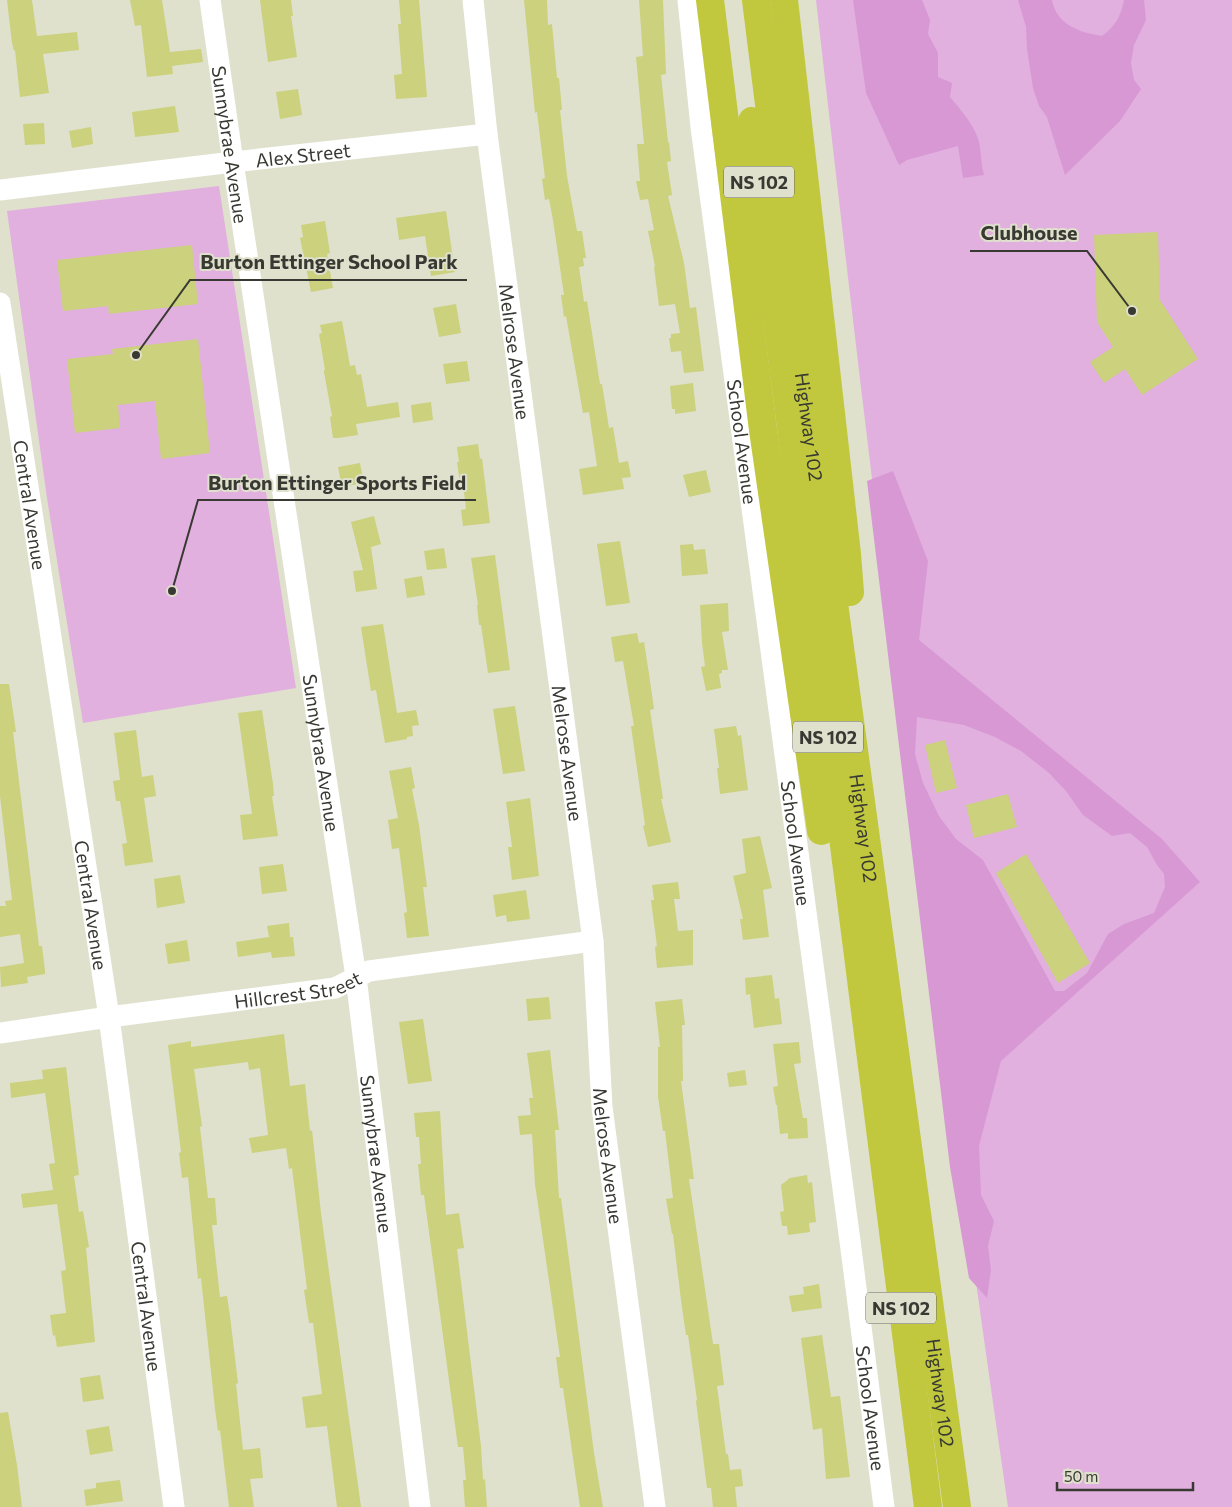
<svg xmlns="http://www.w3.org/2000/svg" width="1232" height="1507" font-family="Commissioner,sans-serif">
<rect width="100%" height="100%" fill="#dfe1cd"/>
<!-- green -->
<g fill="#e1b0df">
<path d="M 816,0 L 1232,0 L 1232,1507 L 1008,1507 C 935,1006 873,503 816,0 Z"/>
<polygon points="219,186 296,688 83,723 47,498 7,211"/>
</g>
<!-- forest -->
<g fill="#d798d4" fill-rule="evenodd">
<path d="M 853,0 L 922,0 L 930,20 L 928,34 L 938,53 L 938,77 L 952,83 L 950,97 C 960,109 971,121 977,136 C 982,148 980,162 984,175 L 963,178 L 958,146 L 907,160 L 899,165 L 866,93 Z"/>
<path d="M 1018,0 L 1052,0 C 1056,24 1080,33 1102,36 C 1115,27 1121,16 1124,0 L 1144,0 L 1146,20 L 1134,45 L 1131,63 L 1134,80 L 1141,89 L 1120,121 L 1065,175 L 1047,117 L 1039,106 L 1033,88 L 1027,49 L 1026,27 Z"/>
<path d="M 893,471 L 928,561 L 919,640 L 1162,839 L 1200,882 L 1001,1061 L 979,1146 L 981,1195 L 994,1221 L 988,1246 L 991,1270 L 987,1298 L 969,1278 L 950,1167 L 867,481 ZM 917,717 L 964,725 L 995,737 L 1021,751 L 1049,773 L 1066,791 L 1083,815 L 1112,836 L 1130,833 L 1147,847 L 1157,865 L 1164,874 L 1165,887 L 1154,913 L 1124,924 L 1108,934 L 1087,973 L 1064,991 L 1055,991 L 983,860 L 956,839 L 939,816 L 923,783 L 915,754 Z"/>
</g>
<!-- building -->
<g fill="#cbd17c">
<polygon points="7,0 32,0 37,36 77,32 79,50 43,54 49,93 20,97 15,50 14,51 12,43"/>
<polygon points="130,0 162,0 170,52 201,49 203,62 172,66 173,74 147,77 141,25 135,26"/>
<polygon points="260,0 291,0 293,16 291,16 297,57 268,62"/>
<polygon points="399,0 419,0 427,97 396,99 394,75 402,74 398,24 401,24"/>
<polygon points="524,0 547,0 548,25 552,24 557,78 559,78 561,99 562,110 560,110 567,176 577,231 582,231 586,258 583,258 584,266 579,267 584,302 587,301 600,384 602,384 609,428 613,427 619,463 628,461 631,477 622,478 624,489 583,495 579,469 597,466 589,412 583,413 566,316 564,317 561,295 564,295 553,220 549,199 545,200 542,179 545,178 537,112 535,113"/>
<polygon points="639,0 663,0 666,74 661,75 668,142 669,142 671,161 667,162 672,195 668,196 684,263 690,308 696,307 704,371 684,373 681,351 671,352 669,338 671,338 671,334 680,333 675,304 659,306 654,267 655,266 648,231 654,230 648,199 640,200 636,181 640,181 637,144 644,144 636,57 643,56"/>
<polygon points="298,89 302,115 280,119 276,92"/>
<polygon points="175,106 179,132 135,137 132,112"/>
<polygon points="44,123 45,144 25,145 23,124"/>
<polygon points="91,127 93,144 72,148 69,131"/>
<polygon points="446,211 455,272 431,276 425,236 399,240 396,218"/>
<polygon points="325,221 330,253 327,254 333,288 311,292 300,238 303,237 301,225"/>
<polygon points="1158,232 1160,300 1198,359 1142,395 1125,369 1104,383 1090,362 1113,347 1097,322 1094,235"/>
<polygon points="192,245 198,304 109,314 108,306 63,311 57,260"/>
<polygon points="456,304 461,333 439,337 433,308"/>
<polygon points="342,321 350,366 355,365 357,375 361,374 367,407 398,402 400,417 356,424 358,435 338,438 333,438 330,417 332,416 324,372 324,370 325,370 319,334 322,333 320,325"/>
<polygon points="198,339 210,453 161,459 155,401 118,405 120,428 75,433 67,359 113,354 112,349"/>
<polygon points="467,361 470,381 446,384 443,364"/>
<polygon points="693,383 696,411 675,414 675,409 672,409 670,386"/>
<polygon points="431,402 433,420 413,423 411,405"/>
<polygon points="478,444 480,459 482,458 490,523 463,526 461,510 466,509 463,483 460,483 457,462 459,462 457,447"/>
<polygon points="360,463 364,483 342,487 338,467"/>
<polygon points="706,470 711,492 689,497 683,475"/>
<polygon points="374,516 381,544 371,547 377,589 356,592 353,571 363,570 351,522"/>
<polygon points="620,541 630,603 606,606 597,544"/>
<polygon points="693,544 694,550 705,549 708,574 682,576 680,545"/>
<polygon points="444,548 447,568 427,570 424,551"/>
<polygon points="495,555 510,670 488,673 481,625 479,625 477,605 478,605 471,558"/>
<polygon points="422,576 425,595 407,598 404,579"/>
<polygon points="728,603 729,631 722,632 728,670 722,670 722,673 719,674 721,688 706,691 701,667 705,666 702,643 700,605"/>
<polygon points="383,624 397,713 416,710 419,725 412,726 413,736 407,737 407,739 385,743 376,690 371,691 361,627"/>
<polygon points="637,633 639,643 644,642 649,674 654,709 650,710 663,799 661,799 671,842 648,847 643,826 645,825 631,726 634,726 623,661 615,662 611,637"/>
<polygon points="0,684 9,684 16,732 13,732 39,946 42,946 45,971 45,974 27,977 28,983 1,987 0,967 24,963 20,934 0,937 0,906 6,906 5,901 12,900 0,796"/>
<polygon points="515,706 525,771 503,774 493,709"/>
<polygon points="262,710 273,784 274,796 272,796 278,836 243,840 240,815 252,814 238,713"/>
<polygon points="736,726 738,736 741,735 748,790 720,794 717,768 719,768 714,729"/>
<polygon points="136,730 142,777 153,775 156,796 144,798 153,862 125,866 122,844 127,843 120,801 116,801 113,781 120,780 114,733"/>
<polygon points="945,740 957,788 936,793 925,745"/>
<polygon points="411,767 415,788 412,789 419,825 427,887 423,887 429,936 407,938 404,913 407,912 399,848 392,849 388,820 398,818 389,771"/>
<polygon points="1008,794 1017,827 974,838 966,805"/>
<polygon points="530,798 539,876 512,880 508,847 512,847 506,802"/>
<polygon points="760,836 772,888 763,890 769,937 743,940 740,919 743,919 733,876 746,873 742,839"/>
<polygon points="1026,854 1090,963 1058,983 996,873"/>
<polygon points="283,864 287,891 262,894 259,867"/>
<polygon points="180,875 185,903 157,908 154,879"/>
<polygon points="678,882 680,899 674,899 678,931 693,930 693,965 657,968 655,947 657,946 651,900 654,900 652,885"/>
<polygon points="526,890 530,919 507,922 506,915 496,917 493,895"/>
<polygon points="289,923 290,937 293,937 295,956 272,958 271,952 238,957 236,942 269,937 267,926"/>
<polygon points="187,940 190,961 168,964 165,944"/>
<polygon points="772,975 775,999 779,998 782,1024 754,1028 750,994 746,995 745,978"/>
<polygon points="549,997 551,1019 528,1021 526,999"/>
<polygon points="682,999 685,1025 682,1025 683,1081 681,1081 694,1179 689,1179 713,1344 719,1344 724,1385 717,1386 726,1454 728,1454 730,1470 741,1469 743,1486 735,1487 737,1507 713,1507 711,1488 707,1488 696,1401 697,1400 688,1335 686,1335 681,1300 673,1234 672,1234 666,1199 673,1198 665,1131 663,1131 658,1097 658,1047 660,1047 655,1002"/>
<polygon points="423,1019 432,1081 408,1084 399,1022"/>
<polygon points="284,1034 290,1086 305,1084 310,1131 312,1130 321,1213 361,1507 337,1507 327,1426 306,1428 302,1397 322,1394 313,1323 309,1323 304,1290 307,1289 292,1168 289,1169 286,1148 252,1153 249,1138 268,1135 260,1068 249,1070 248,1062 194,1069 202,1126 200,1127 208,1198 215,1198 217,1225 212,1225 220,1297 227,1296 230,1316 238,1383 236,1384 243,1450 260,1448 263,1478 250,1479 254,1507 229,1507 220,1430 218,1431 215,1409 201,1278 198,1279 188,1177 182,1178 179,1153 181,1152 168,1045 191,1041 191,1047"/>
<polygon points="799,1042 801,1063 794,1064 803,1118 807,1118 808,1138 788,1139 788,1133 780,1134 777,1105 776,1105 773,1087 778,1086 773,1044"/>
<polygon points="550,1050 559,1130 555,1130 559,1198 561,1198 594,1453 603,1507 580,1507 563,1388 560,1388 556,1357 560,1357 535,1184 532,1134 520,1135 518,1116 531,1115 529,1098 533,1098 527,1053"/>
<polygon points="66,1067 79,1175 74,1176 79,1212 83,1211 89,1247 86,1248 95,1342 57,1347 55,1335 53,1336 50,1315 66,1313 61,1271 66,1270 57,1204 23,1208 21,1194 53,1190 49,1164 55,1163 45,1093 11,1098 10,1083 43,1079 42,1070"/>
<polygon points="745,1070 747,1085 729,1087 727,1073"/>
<polygon points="440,1111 446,1215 459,1213 464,1248 457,1249 481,1446 483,1480 485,1479 487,1507 465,1507 463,1480 466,1480 463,1447 458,1447 424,1195 421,1195 418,1164 421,1164 419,1137 416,1137 414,1113"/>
<polygon points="807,1175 808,1183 812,1182 816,1222 809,1223 810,1232 788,1235 787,1226 782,1226 780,1212 784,1211 781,1185 790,1178"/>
<polygon points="819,1284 822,1308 792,1312 789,1296 804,1294 803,1287"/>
<polygon points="822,1335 831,1397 840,1396 850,1477 826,1479 822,1428 813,1430 801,1338"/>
<polygon points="100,1375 104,1399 83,1402 80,1378"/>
<polygon points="8,1412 17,1465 22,1507 0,1507 0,1413"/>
<polygon points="109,1426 113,1451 90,1455 86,1430"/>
<polygon points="120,1480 123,1501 86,1506 84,1490 96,1488 96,1483"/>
</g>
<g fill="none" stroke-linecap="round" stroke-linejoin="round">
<!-- minor -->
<g stroke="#fff" stroke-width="21">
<path id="s1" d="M 210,0 L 233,162 L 356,977 L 420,1507"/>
<path id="s2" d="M 473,0 L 487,134 L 593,941 L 602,1107 L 655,1507"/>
<path id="s3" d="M 688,0 L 701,127 L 850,1241 L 884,1507"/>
<path id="s4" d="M 0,190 L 233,162 L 487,134"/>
<path id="s5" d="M 0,303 L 109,1017 L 174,1507"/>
<path id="s6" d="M 0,1033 L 109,1017 L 335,988 L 369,971 L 593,941"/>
</g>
<!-- motorway -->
<g stroke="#c2c83e" stroke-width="28">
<polyline points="710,0 763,430 821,831"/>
<path id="s7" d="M 756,0 L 801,361 L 957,1507"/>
<polyline points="784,0 847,554 850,592"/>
<path d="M 752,121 C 807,583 867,1045 928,1507"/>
</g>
</g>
<g text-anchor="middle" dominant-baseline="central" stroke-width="4" stroke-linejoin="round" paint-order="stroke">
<!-- shield labels -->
<g fill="#dfe1cd" stroke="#6a6b60" stroke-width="1">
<rect x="724" y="166.5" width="70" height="31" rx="4"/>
<rect x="793" y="721.5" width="70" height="31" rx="4"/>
<rect x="866" y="1292.5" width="70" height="31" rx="4"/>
</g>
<g font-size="18" font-weight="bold" fill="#383932">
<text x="759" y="182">NS 102</text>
<text x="828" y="737">NS 102</text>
<text x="901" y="1308">NS 102</text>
</g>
<!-- street labels -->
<g font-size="19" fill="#383932" stroke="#dfe1cd">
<text stroke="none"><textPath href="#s1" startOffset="146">Sunnybrae Avenue</textPath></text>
<text stroke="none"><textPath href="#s4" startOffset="305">Alex Street</textPath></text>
<text stroke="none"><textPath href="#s2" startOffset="354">Melrose Avenue</textPath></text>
<text stroke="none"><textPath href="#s7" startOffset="430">Highway 102</textPath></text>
<text stroke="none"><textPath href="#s3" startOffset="445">School Avenue</textPath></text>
<text stroke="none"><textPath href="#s5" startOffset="204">Central Avenue</textPath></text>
<text stroke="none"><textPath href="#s1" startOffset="761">Sunnybrae Avenue</textPath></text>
<text stroke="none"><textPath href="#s2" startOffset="759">Melrose Avenue</textPath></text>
<text stroke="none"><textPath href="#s7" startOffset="835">Highway 102</textPath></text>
<text stroke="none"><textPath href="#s3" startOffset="850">School Avenue</textPath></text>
<text stroke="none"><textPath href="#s5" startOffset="609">Central Avenue</textPath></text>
<text stroke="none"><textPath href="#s6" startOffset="301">Hillcrest Street</textPath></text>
<text stroke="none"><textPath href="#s1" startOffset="1166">Sunnybrae Avenue</textPath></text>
<text stroke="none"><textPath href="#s2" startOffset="1164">Melrose Avenue</textPath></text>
<text stroke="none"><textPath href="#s5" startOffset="1014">Central Avenue</textPath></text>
<text stroke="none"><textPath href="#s7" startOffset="1405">Highway 102</textPath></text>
<text stroke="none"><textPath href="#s3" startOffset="1420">School Avenue</textPath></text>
</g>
</g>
<!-- callouts -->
<path fill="none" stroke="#383932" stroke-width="2" d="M1132 311L1087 251H970M136 355L190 280H467M172 591L198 500H476"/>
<g fill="#383932" stroke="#dfe1cd" stroke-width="2">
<circle cx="1132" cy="311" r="5"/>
<circle cx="136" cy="355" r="5"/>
<circle cx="172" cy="591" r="5"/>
</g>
<g font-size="20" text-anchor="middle" font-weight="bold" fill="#383932" stroke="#dfe1cd" stroke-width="4" stroke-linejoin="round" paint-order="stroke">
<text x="1029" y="240">Clubhouse</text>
<text x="329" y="269">Burton Ettinger School Park</text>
<text x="337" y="490">Burton Ettinger Sports Field</text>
</g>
<!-- scale -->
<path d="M1057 1482v8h136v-8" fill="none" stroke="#383932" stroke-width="2.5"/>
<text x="1064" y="1482" font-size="15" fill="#383932" stroke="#dfe1cd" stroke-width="4" paint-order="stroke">50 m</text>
</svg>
